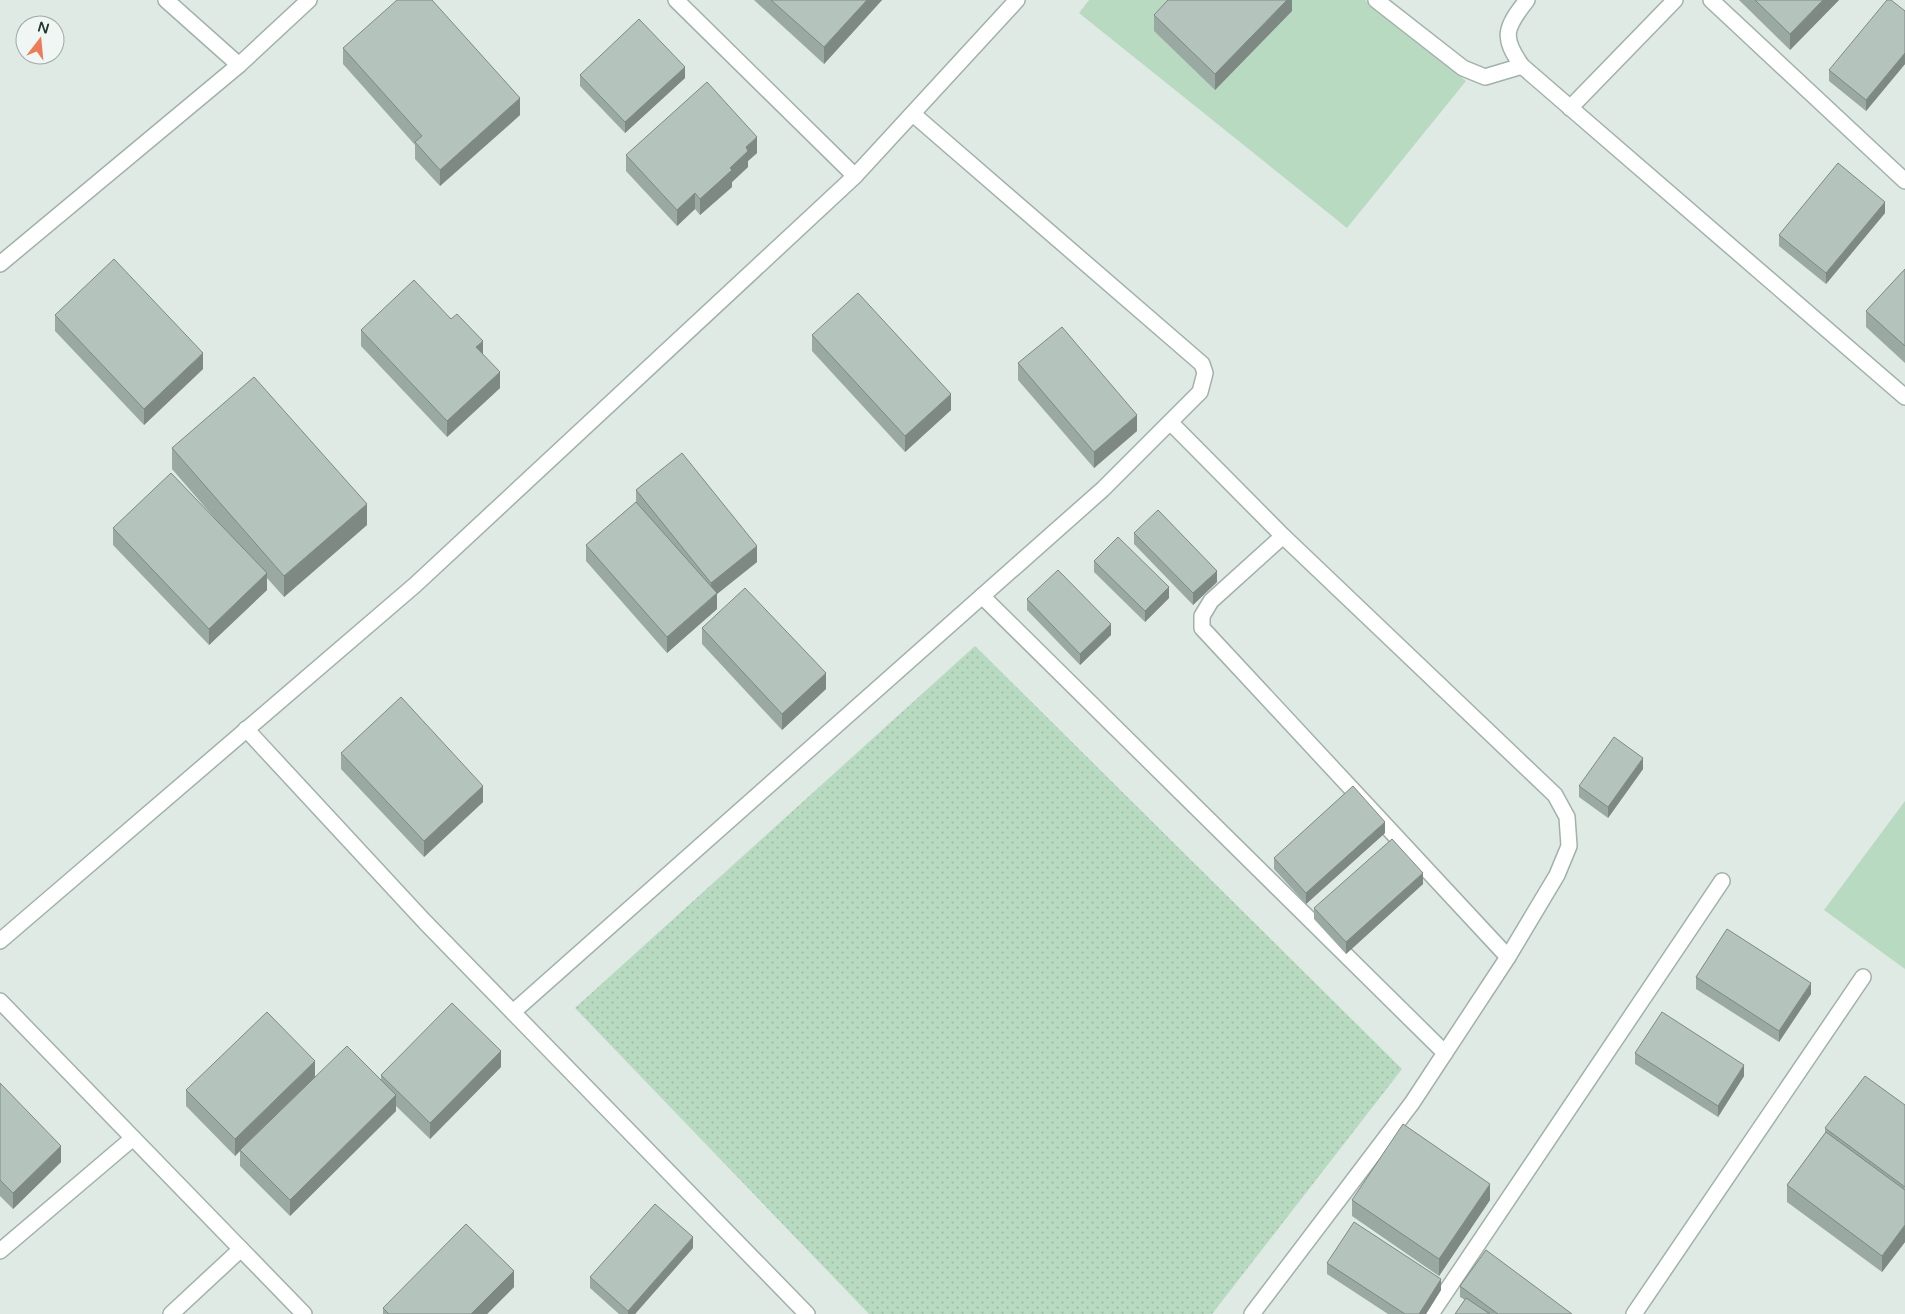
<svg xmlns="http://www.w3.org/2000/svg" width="1905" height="1314" font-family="'Varela Round',sans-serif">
<defs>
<pattern id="park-dots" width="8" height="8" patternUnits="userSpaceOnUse" patternTransform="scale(1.25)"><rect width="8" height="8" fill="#b8dac1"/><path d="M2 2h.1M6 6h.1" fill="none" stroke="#9ebca6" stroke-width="1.8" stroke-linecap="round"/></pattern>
</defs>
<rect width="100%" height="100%" fill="#dfeae5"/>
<!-- green -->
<g fill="#b8dac1">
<polygon points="1089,0 1365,0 1466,81 1347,228 1079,13"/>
<polygon points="1905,801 1905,969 1824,910"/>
</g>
<!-- park -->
<polygon fill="url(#park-dots)" points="975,646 1402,1069 1212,1314 869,1314 575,1008"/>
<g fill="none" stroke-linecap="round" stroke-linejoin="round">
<defs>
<g id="minor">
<polyline points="166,0 239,65"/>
<polyline points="676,0 855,176"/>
<polyline points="1376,0 1463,68 1485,77 1522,66"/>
<path d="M 1527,0 C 1505,28 1501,37 1522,66 L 1905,397"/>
<polyline points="1711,0 1905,181"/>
<polyline points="1570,108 1675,0"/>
<polyline points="0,264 239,65 309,0"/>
<polyline points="1171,423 1283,536 1555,795 1567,817 1569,846 1557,875 1508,957 1412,1103 1252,1314"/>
<polyline points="1283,536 1211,601 1202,616 1202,628 1508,957"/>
<polyline points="982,596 1445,1053"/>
<polyline points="246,729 425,922 807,1314"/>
<polyline points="0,941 415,585 855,176 1017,0"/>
<polyline points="0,1001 304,1314"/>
<polyline points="513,1012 1103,489 1200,392 1205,373 1202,364 913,114"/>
<polyline points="0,1251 133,1138"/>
<polyline points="171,1314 241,1249"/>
<polyline points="1431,1314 1722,881"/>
<polyline points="1634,1314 1863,977"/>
</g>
</defs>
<!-- minor casing -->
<use href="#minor" stroke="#a2b1ac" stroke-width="18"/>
<!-- minor -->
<use href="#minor" stroke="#fff" stroke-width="15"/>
</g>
<!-- wall -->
<g fill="#9ba9a3">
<polygon points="754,0 882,0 824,64"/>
<polygon points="1292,0 1292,11 1215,90 1154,31 1154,15"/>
<polygon points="1739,0 1839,0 1790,50"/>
<polygon points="1905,11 1905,64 1866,111 1829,81 1829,70"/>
<polygon points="343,48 520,115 440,186 415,159 415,145 343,64"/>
<polygon points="580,75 685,78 625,133 580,86"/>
<polygon points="757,153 748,161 748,167 732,182 732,187 700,215 695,209 677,226 626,171 626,155"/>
<polygon points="1885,213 1826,284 1779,246 1779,235"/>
<polygon points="1905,269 1905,363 1866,327 1866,311"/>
<polygon points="55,315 203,369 144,425 55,331"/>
<polygon points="361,330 483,354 500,388 447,437 361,346"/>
<polygon points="812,335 951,410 905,452 812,351"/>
<polygon points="1018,363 1137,431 1094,468 1018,380"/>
<polygon points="172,448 367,525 284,597 267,578 267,590 209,645 113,545 113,528 223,528 172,469"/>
<polygon points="636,490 757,562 717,594 717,609 667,653 586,561 586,545 636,502"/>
<polygon points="1134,533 1217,582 1193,605 1134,544"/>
<polygon points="1094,561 1169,598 1145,622 1094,572"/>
<polygon points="1027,599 1111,635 1080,665 1027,610"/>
<polygon points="702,628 826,689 782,730 702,644"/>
<polygon points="341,753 483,802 424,857 341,769"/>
<polygon points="1643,769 1608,818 1579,797 1579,786"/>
<polygon points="1385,833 1306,904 1274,869 1274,858"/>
<polygon points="1423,884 1346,954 1314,919 1314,908"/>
<polygon points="1696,977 1811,994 1779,1042 1696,989"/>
<polygon points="1635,1053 1744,1076 1718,1117 1635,1064"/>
<polygon points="501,1067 430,1139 396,1106 396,1111 290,1216 240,1166 240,1150 254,1136 235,1156 186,1106 186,1090 315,1077 381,1080 381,1075"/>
<polygon points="0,1083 61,1162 13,1209 0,1196"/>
<polygon points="1905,1105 1905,1242 1882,1272 1787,1202 1787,1185 1825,1133 1825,1128"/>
<polygon points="1352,1200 1490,1200 1439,1276 1352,1216"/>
<polygon points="693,1248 635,1314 619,1314 590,1288 590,1277"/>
<polygon points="1327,1263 1441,1290 1426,1314 1388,1314 1327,1274"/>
<polygon points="1460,1286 1572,1314 1455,1314 1465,1300 1460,1297"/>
<polygon points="514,1287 487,1314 383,1314 383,1308"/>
</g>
<!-- shaded-wall -->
<g fill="#7e8984">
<polygon points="867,0 882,0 824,64 824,47"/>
<polygon points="1287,0 1292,0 1292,11 1215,90 1215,74"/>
<polygon points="1823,0 1839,0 1790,50 1790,34"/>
<polygon points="1905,53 1905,64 1866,111 1866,100"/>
<polygon points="685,67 685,78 625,133 625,122"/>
<polygon points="520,98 520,115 440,186 440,170"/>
<polygon points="757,137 757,153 748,161 748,167 732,182 732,187 700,215 700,199 730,168 746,147"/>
<polygon points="695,193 695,209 677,226 677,210"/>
<polygon points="1885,202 1885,213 1826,284 1826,273"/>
<polygon points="483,341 483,357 476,347"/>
<polygon points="203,353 203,369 144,425 144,409"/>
<polygon points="500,372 500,388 447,437 447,421"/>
<polygon points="951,394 951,410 905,452 905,436"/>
<polygon points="1137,415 1137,431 1094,468 1094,452"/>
<polygon points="367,504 367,525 284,597 284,576"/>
<polygon points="757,546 757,562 717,594 717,609 667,653 667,637 711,599 711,583"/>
<polygon points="1217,571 1217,582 1193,605 1193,593"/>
<polygon points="267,573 267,590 209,645 209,629"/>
<polygon points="1169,587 1169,598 1145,622 1145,611"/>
<polygon points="1111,624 1111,635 1080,665 1080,654"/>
<polygon points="826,673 826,689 782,730 782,714"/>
<polygon points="1643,758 1643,769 1608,818 1608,807"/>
<polygon points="483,786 483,802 424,857 424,841"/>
<polygon points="1385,822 1385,833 1306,904 1306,893"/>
<polygon points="1423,873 1423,884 1346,954 1346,942"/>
<polygon points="1811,983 1811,994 1779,1042 1779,1031"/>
<polygon points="501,1051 501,1067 430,1139 430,1123"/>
<polygon points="315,1061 315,1077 235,1156 235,1139"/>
<polygon points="1744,1065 1744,1076 1718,1117 1718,1106"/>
<polygon points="396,1095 396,1111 290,1216 290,1200"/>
<polygon points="61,1146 61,1162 13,1209 13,1193"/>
<polygon points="1490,1184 1490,1200 1439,1276 1439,1259"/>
<polygon points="1905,1225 1905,1242 1882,1272 1882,1256"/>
<polygon points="693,1237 693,1248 635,1314 628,1314 628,1311"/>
<polygon points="514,1271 514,1287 487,1314 471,1314"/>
<polygon points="1441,1279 1441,1290 1426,1314 1419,1314"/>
</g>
<!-- building -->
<g fill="#b4c4bd" stroke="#7e8984">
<polygon points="397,0 432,0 520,98 440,170 415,142 422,136 343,48"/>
<polygon points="771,0 867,0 824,47"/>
<polygon points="1168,0 1287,0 1215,74 1154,15"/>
<polygon points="1755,0 1823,0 1790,34"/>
<polygon points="1887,0 1891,0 1905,11 1905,53 1866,100 1829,70"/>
<polygon points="639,19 685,67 625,122 580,75"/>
<polygon points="707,82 757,137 746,147 748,151 730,168 732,170 700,199 695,193 677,210 626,155"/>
<polygon points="1838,163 1885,202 1826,273 1779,235"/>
<polygon points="114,259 203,353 144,409 55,315"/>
<polygon points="1905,269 1905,346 1866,311"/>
<polygon points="414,280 451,319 457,314 483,341 476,347 500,372 447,421 361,330"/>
<polygon points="858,293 951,394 905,436 812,335"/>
<polygon points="1062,327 1137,415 1094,452 1018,363"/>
<polygon points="254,377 367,504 284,576 172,448"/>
<polygon points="682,453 757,546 711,583 636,490"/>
<polygon points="171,473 267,573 209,629 113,528"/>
<polygon points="636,502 717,593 667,637 586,545"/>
<polygon points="1158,510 1217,571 1193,593 1134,533"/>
<polygon points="1118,537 1169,587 1145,611 1094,561"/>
<polygon points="1058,570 1111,624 1080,654 1027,599"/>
<polygon points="745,588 826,673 782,714 702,628"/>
<polygon points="401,697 483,786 424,841 341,753"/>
<polygon points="1614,737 1643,758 1608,807 1579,786"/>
<polygon points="1353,786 1385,822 1306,893 1274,858"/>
<polygon points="1392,839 1423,873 1346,942 1314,908"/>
<polygon points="1727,929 1811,983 1779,1031 1696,977"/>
<polygon points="452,1003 501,1051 430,1123 381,1075"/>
<polygon points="267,1012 315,1061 235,1139 186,1090"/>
<polygon points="1662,1012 1744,1065 1718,1106 1635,1053"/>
<polygon points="347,1046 396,1095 290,1200 240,1150"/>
<polygon points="1865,1076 1905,1105 1905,1187 1825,1128"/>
<polygon points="0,1083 61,1146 13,1193 0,1180"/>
<polygon points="1403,1124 1490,1184 1439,1259 1352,1200"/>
<polygon points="1826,1132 1905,1190 1905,1225 1882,1256 1787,1185"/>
<polygon points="655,1204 693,1237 628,1311 590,1277"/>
<polygon points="1354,1222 1441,1279 1419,1314 1405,1314 1327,1263"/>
<polygon points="466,1224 514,1271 471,1314 389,1314 383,1308"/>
<polygon points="1486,1250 1572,1314 1498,1314 1460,1286"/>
<polygon points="1466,1298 1490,1314 1455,1314"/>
</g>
<!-- north arrow -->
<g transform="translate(40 40) rotate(16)"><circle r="24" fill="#eff6f3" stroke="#9daaa6"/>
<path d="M0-4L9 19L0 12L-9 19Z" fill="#ec7b5a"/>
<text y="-8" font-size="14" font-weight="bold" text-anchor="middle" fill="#213932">N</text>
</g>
</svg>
